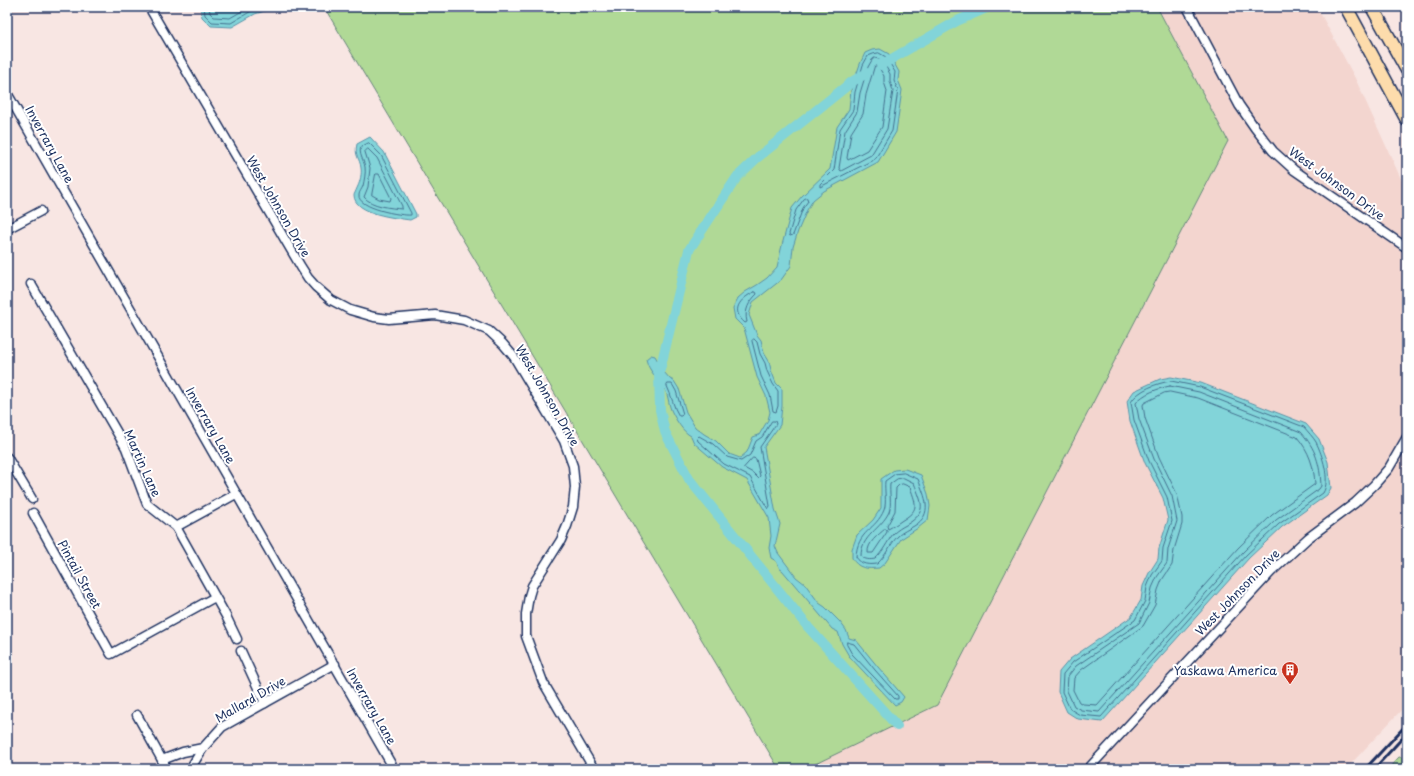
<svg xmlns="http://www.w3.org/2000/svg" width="1414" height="776" font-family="'Playpen Sans',sans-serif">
<rect width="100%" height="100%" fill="#f8e6e3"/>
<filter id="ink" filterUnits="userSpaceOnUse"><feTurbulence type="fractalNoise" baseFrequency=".025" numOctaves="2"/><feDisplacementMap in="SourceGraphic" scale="8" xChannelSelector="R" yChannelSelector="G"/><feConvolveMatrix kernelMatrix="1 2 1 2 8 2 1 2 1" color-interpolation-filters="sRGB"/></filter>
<g filter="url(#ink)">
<!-- built -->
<polygon fill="#f3d5cf" points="1157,7 1317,7 1355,78 1407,192 1407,704 1346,769 805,769 937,705 1228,141"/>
<!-- green -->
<g fill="#b0d996" stroke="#66847a">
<polygon points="324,7 1157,7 1228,141 937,705 805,769 779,769"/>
<polygon points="1399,757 1407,758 1407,769 1388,769"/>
</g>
<!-- water -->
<g fill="#82d4d9" stroke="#5992a8">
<polygon points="200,7 273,7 274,8 255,14 232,27 211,26 202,17"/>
<path d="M 880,49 L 889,54 L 899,72 L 898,80 L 902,90 L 896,132 L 878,162 L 824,191 L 813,200 L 807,210 L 798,231 L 793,247 L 791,266 L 781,280 L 753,302 L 749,315 L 757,335 L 761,340 L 764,353 L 769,361 L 771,370 L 776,383 L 782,389 L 782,406 L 780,425 L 764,447 L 775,509 L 780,524 L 775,546 L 778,553 L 796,577 L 805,584 L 819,603 L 825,607 L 840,622 L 846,630 L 849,638 L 856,640 L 878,667 L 904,697 L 901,702 L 895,705 L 849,656 L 842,644 L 838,632 L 832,629 L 782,570 L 780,569 L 776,561 L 771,558 L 769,548 L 771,536 L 769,518 L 747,480 L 722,467 L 694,443 L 691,436 C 683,432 676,420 672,412 C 668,404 669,396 664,388 C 657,377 649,372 646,359 L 651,355 L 655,356 L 664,372 L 670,379 L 674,381 L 679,389 L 686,412 L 695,427 L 704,434 L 716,441 L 729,454 L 740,458 L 747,452 L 753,437 L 759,435 L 768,420 L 770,412 L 766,396 L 757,377 L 744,328 L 735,319 L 733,308 L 738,298 L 745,292 L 757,285 L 767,278 L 777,267 L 782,245 L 792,208 L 802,196 L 830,169 L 837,127 L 849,109 L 851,90 L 860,64 L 865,53 L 872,50 Z"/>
<path d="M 370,137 L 384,152 L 416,214 L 416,217 L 410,220 C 396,218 354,214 354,195 C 355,192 357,189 358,186 C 360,182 362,173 361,168 C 360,158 354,156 357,144 Z"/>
<polygon points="1171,377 1201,383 1306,424 1319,439 1328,462 1331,488 1327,495 1282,527 1249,558 1102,722 1078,719 1067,712 1058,692 1059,672 1070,659 1131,617 1141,600 1143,586 1149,573 1158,559 1159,548 1168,520 1163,498 1145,463 1130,421 1127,401 1134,391 1160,379"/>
<path d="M 905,469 L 921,475 L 928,494 L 930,506 L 928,520 L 918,528 L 901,539 L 885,563 L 879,568 C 867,569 858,569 852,558 L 852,549 L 857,535 L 873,520 L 881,508 L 881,479 L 894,470 Z"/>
</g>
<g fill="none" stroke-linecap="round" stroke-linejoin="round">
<!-- shore -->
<g stroke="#44718f" stroke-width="1">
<polyline points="204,7 205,15 212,22 231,23 253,10 264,7"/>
<polyline points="209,7 210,13 214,17 230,18 249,7"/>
<polygon points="879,53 886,57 895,72 894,81 898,90 892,131 875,159 820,187 820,184 834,170 840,129 853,110 855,92 863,65 868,56 873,54"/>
<polygon points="875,58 882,60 890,74 890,81 893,91 887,129 871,155 841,171 839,168 845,131 857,112 860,93 868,67 872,60"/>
<polygon points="875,66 878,66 884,76 884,82 887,91 882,127 867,150 848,160 847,158 851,133 863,114 866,95"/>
<path d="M 369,143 L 381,155 L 411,213 L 411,215 C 401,216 357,208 359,195 C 359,192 362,189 363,186 C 364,181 366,173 365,167 C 364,160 358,154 361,147 Z"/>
<path d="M 368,149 L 377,158 L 402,206 L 402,209 C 391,208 371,206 364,197 L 368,187 L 370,168 L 365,152 Z"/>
<polygon points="376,174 379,174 391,198 390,201 379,199 372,195"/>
<polygon points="807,198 808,201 803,208 793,235 790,236 789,234 796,210 804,199"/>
<path d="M 754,292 L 756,292 L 757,294 C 749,302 744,310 747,322 L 745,323 C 730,310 740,299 754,292 Z"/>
<polygon points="754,339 757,342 760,354 765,363 767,371 773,384 778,391 778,406 776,412 773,411 770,395 761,376 752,341"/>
<path d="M 1171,381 L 1200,387 L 1304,427 C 1308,432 1313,437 1316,442 C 1322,454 1331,480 1323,493 L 1279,524 L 1246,555 L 1101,717 L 1080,715 L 1070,709 L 1062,692 L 1063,674 L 1073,662 L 1135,620 L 1145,601 L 1147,587 L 1152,575 L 1162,561 L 1163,548 L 1172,521 L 1167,497 L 1149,461 L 1134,420 L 1131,402 C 1138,390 1157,383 1171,381 Z"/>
<path d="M 668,384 L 672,384 L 676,391 L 683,414 L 681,416 L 679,416 C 673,407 672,396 667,386 Z"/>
<path d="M 1170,386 L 1199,392 L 1301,432 C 1316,449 1320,464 1321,486 L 1319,489 L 1276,520 L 1243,552 L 1099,712 L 1081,710 L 1074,706 L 1067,691 L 1068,676 L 1076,666 L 1139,623 L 1149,603 L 1152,588 L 1157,577 L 1167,563 L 1168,549 L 1177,521 L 1172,496 L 1154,459 L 1139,419 L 1136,403 C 1142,394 1159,388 1170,386 Z"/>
<path d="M 1170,392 L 1198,398 L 1297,437 C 1309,451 1314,466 1315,484 L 1272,515 L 1238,548 L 1097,705 L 1083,704 L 1079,702 L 1073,690 L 1074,678 L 1081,670 L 1143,626 L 1155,605 L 1158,590 L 1162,580 L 1172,565 L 1174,550 L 1182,524 L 1182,517 L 1177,494 L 1159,457 L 1145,418 L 1143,405 L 1144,403 L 1164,393 Z"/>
<polygon points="772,421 775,421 776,424 760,447 770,506 768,509 765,504 750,477 724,464 698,441 697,438 699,436 713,444 727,457 741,461 750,455 756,441 762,437"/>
<polygon points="753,458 756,459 760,476 758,478 753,473 744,468"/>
<path d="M 904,473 L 918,479 C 925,497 934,514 914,526 C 909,529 902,532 898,536 C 890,544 886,556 877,564 C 869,565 861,565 856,557 C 857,531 876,530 884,510 C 887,502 884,490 885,481 L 895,474 Z"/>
<path d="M 904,478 L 914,483 C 922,503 928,512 906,525 C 902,527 897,530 893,534 C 887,542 883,552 875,559 C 870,560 865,560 861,556 C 861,536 881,529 889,512 C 892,504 889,492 890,484 L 897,479 Z"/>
<path d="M 903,484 L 910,487 C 917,506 919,510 901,521 C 897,524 892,527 888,529 L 887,526 L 895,511 L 896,488 L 899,485 Z"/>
<path d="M 885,529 L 887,530 L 887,532 L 873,553 L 868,553 C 867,543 878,535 885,529 Z"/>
<polygon points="847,642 854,644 875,670 898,696 898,699 895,699 852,654 847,645"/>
</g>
<!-- canal -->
<g stroke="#82d4d9" stroke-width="10">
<polyline points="881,65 957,21 989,7"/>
<polyline points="867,73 853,81 758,157 737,177 689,250 659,374 660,410 665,432 689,479 808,627 897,726"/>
</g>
<defs>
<g id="minor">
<polyline points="149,7 301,267 308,278 316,287 331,300 350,310 374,317 389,319 435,315 464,320 489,331 503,344 514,357 564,441 573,466 575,487 573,507 567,526 561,540 532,586 529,596 526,614 526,636 543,682 594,769"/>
<polyline points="1187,7 1239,105 1255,128 1273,151 1294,170 1407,248"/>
<polyline points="7,93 394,769"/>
<polyline points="7,229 41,211"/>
<polyline points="31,284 126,448 147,504 176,527 226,616 237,639"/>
<polyline points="7,457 32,499"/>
<polyline points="33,513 111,654 215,597"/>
<polyline points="176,527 236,494"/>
<polyline points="241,651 265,703"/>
<polyline points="137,715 167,769"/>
<polyline points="162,760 183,752 203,748"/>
<polyline points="190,769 203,748 222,727 335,664"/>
<polyline points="1088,769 1271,572 1308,538 1355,503 1374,485 1389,468 1407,437"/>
</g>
<g id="primary">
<polyline points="1346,7 1407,120"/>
<polyline points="1372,7 1407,70"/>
</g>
</defs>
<!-- minor casing -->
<use href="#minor" stroke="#1b2f5e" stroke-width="11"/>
<!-- primary casing -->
<use href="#primary" stroke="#1b2f5e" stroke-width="15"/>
<!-- minor -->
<use href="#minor" stroke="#fff" stroke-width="8"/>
<!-- primary -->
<use href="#primary" stroke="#fddcac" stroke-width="12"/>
<!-- rail -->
<g stroke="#1b2f5e" stroke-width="3">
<polyline points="1365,769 1407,724"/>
<polyline points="1374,769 1407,733"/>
</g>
</g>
</g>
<!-- icons -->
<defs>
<symbol id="building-pin" viewBox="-11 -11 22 30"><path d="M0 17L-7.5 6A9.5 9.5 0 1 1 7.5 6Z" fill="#c8321e" stroke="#fff"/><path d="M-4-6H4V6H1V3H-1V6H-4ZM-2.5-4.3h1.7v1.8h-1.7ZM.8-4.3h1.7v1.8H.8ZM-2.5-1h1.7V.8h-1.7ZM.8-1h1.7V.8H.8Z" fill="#fff"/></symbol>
</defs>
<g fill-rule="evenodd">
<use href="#building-pin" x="1280" y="660" width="20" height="27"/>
</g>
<g text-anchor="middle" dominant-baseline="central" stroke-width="4" stroke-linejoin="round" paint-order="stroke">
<!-- street labels -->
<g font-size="12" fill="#1b2f5e" stroke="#fff">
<text transform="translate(50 144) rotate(61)">Inverrary Lane</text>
<text transform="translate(1337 183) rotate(36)">West Johnson Drive</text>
<text transform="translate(279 206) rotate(60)">West Johnson Drive</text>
<text transform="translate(548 395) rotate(60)">West Johnson Drive</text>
<text transform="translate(211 425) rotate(60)">Inverrary Lane</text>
<text transform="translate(143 463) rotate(66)">Martin Lane</text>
<text transform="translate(80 574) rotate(61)">Pintail Street</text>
<text transform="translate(1237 592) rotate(-46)">West Johnson Drive</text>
<text transform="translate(250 699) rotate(-30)">Mallard Drive</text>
<text transform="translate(372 706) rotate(60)">Inverrary Lane</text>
</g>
<!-- poi labels -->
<g font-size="12" fill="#1b2f5e" stroke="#fff" text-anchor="end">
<text x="1277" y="670">Yaskawa America</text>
</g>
</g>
<!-- margin -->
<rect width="1414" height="776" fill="none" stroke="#fff" stroke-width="24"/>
<rect x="12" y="12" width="1390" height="752" fill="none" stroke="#1b2f5e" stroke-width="1.5" filter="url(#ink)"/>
</svg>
